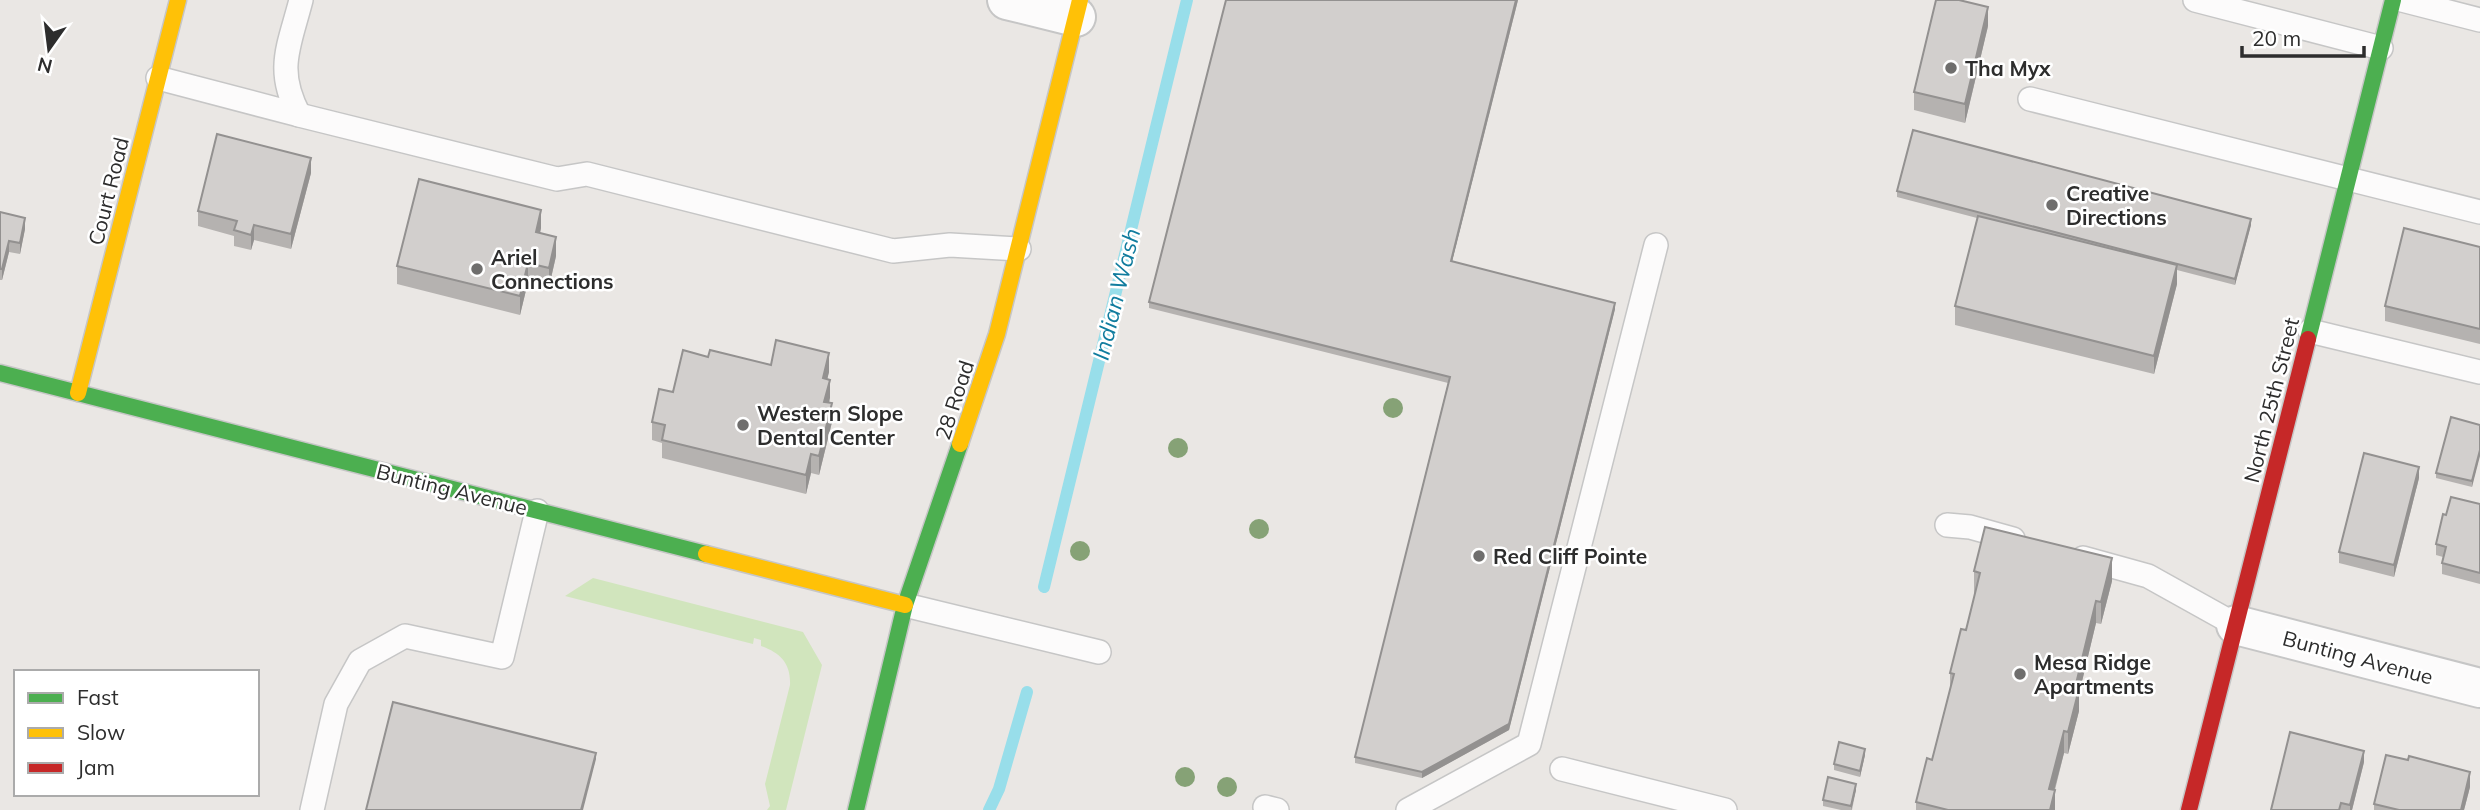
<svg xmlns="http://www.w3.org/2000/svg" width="2480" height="810" font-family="Mulish,sans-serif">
<rect width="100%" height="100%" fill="#eae7e4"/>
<!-- green -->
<path fill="#d1e5bd" d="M 593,578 L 803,632 L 822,665 L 786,810 L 767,810 L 770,806 L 765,784 L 790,685 C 791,663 780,653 761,646 L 761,640 L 754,638 L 753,644 L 565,596 Z"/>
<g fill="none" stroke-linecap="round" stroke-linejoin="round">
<!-- stream -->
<g stroke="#98deea" stroke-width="12">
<polyline points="1044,587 1187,0"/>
<polyline points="989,810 999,789 1027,692"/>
</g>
<defs>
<g id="lane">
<polyline points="2195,0 2381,48"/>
<polyline points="2402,0 2480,20"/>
<path d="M 158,78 L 299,115 C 275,69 289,47 301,0"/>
<polyline points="2030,99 2480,212"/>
<polyline points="299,115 557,179 587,174 893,251 950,245 1019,249"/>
<polyline points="2310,331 2480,372"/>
<polyline points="1947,525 1970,527 2013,539"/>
<polyline points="2083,558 2148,576 2236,625"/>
<polyline points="905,605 1099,652"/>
<polyline points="1562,769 1725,810"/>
<polyline points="1265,807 1277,810"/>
<polyline points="312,810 336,704 360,661 405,636 502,657 537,511"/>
<polyline points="1408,810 1529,744 1656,245"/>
</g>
<g id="street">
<polyline points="1007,0 1076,17"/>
<polyline points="2236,625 2480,688"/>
</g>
<g id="fast">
<polyline points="2308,339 2393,0"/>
<polyline points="0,373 706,554"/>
<polyline points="856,810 905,605 960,444"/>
</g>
<g id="slow">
<polyline points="78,393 178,0"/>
<polyline points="960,444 997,334 1080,0"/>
<polyline points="706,554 905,605"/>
</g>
<polyline id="jam" points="2189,810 2308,339"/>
</defs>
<!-- lane casing -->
<use href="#lane" stroke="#c6c6c6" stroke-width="26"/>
<!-- street casing -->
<use href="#street" stroke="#c6c6c6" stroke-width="42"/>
<!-- fast casing -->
<use href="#fast" stroke="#c6c6c6" stroke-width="19"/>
<!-- slow casing -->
<use href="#slow" stroke="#c6c6c6" stroke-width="19"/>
<!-- jam casing -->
<use href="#jam" stroke="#c6c6c6" stroke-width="19"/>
<!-- lane -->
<use href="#lane" stroke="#fcfbfb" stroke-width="23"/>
<!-- street -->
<use href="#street" stroke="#fcfbfb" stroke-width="38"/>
<!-- fast -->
<use href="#fast" stroke="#4caf50" stroke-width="16"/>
<!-- slow -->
<use href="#slow" stroke="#ffc107" stroke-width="16"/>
<!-- jam -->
<use href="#jam" stroke="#c62828" stroke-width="16"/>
</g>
<!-- trees -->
<g fill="#86a276">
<circle cx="1393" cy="408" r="10"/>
<circle cx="1178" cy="448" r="10"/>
<circle cx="1259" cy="529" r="10"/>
<circle cx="1080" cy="551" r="10"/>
<circle cx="1185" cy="777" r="10"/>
<circle cx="1227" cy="787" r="10"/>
</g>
<!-- wall -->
<g fill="#b5b2b0">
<polygon points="1226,0 1518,0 1452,261 1615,309 1509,730 1422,778 1355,763 1355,757 1448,383 1149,308 1149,302"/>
<polygon points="1988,26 1965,123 1914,110 1914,92"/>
<polygon points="311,173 291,249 254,240 251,250 234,246 234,236 198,226 198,211"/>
<polygon points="1897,191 2251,225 2235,285 2177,270 2177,284 2154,374 1955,325 1955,306 1977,218 1897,197"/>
<polygon points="0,212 25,229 20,254 9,252 2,280 0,280"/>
<polygon points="541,228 540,233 556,256 549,287 528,282 520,315 397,284 397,266"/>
<polygon points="2480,247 2480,344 2385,321 2385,306"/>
<polygon points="708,357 829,372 827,379 832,422 819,475 811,473 806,494 662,458 662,443 652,440 652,422 673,392"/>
<polygon points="2480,425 2472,487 2436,478 2436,473"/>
<polygon points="2419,478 2394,577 2339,563 2339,552"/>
<polygon points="2480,504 2480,584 2442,574 2442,563 2443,557 2436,555 2436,544 2446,515"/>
<polygon points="1974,571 2112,581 2101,624 2096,623 2079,694 2079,711 2068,754 2064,753 2055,790 2055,810 1916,810 1916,802 1932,760 1950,688 1950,673 1966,630 1975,593 1974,593"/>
<polygon points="1865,755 1860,777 1834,770 1834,764"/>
<polygon points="2364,762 2352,810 2271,810"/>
<polygon points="2470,787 2464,810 2374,810 2374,804"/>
<polygon points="1856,790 1852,810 1841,810 1823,806 1823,800"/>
</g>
<!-- shaded-wall -->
<g fill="#939190">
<polygon points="1516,0 1518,0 1451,266 1451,261"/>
<polygon points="1988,7 1988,26 1965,123 1965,104"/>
<polygon points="311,158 311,173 291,249 291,234"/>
<polygon points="541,210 541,228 536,251 536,232"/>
<polygon points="25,218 25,229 20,254 20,243"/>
<polygon points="2251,219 2251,225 2235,285 2235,279"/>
<polygon points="254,225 254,240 251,250 251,235"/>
<polygon points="556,237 556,256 549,287 549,268"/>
<polygon points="9,241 9,252 2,280 2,269"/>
<polygon points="528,263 528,282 520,315 520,296"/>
<polygon points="2177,265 2177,284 2154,374 2154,356"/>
<polygon points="1615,303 1615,309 1509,730 1422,778 1422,772"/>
<polygon points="829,353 829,372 823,397 823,378"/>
<polygon points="830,380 830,398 824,420 824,402"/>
<polygon points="832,403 832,422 819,475 819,456"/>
<polygon points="2480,450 2480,456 2472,487 2472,481"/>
<polygon points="811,454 811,473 806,494 806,475"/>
<polygon points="2419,467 2419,478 2394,577 2394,565"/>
<polygon points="2112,558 2112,581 2101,624 2101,602"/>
<polygon points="2096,601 2096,623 2079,694 2079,711 2068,754 2068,732 2075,688"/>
<polygon points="2064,731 2064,753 2049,810 2049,789"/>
<polygon points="1865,749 1865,755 1860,777 1860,771"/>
<polygon points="2364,751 2364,762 2352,810 2350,810 2350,805"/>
<polygon points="596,753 596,759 583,810 581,810"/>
<polygon points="2470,772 2470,787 2464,810 2461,810"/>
<polygon points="1856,784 1856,790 1851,810 1851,806"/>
<polygon points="2055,790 2055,810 2050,810"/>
</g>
<!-- building -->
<g fill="#d2cfcd" stroke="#939190" stroke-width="2">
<polygon points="1226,0 1516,0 1451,261 1615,303 1509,724 1422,772 1355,757 1450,377 1149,302"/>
<polygon points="1936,0 1959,0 1988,7 1965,104 1914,92"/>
<polygon points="1913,130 2251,219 2235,279 1897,191"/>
<polygon points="217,134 311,158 291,234 254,225 251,235 234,230 237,221 198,211"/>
<polygon points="419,179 541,210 536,232 556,237 549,268 528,263 520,296 397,266"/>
<polygon points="0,212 25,218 20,243 9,241 2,269 0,269"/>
<polygon points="1978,216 2177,265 2154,356 1955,306"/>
<polygon points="2404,228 2480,247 2480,329 2385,306"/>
<polygon points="776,340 829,353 823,378 830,380 824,402 832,403 819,456 811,454 806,475 662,440 665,425 652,422 659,389 673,392 683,350 708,357 710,350 771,365"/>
<polygon points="2451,417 2480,425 2480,450 2472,481 2436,473"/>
<polygon points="2364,453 2419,467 2394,565 2339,552"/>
<polygon points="2451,497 2480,504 2480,573 2442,563 2446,547 2436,544 2443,514 2446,515"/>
<polygon points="1985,527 2112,558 2101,602 2096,601 2075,688 2079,689 2068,732 2064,731 2049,789 2055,790 2050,810 1948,810 1916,802 1927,758 1932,760 1954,674 1950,673 1961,629 1966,630 1980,573 1974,571"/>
<polygon points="393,702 596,753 581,810 366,810"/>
<polygon points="2290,732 2364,751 2350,805 2341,803 2339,810 2271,810"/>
<polygon points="1839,742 1865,749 1860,771 1834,764"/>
<polygon points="2386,755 2408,760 2409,756 2470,772 2461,810 2399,810 2374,804"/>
<polygon points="1828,777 1856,784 1851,806 1823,800"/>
</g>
<!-- markers -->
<g fill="#6f6e6d" stroke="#fff" stroke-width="2.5">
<circle cx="1951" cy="68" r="7"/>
<circle cx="2052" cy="205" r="7"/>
<circle cx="477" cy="269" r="7"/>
<circle cx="743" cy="425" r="7"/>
<circle cx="1479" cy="556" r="7"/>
<circle cx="2020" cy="674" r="7"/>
</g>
<g text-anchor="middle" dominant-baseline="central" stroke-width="5" stroke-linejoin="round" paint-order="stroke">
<!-- poi labels -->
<g font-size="21" font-weight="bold" fill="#2d2d2d" stroke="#fff" text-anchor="start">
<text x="1965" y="68">Tha Myx</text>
<text x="2066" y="193">Creative<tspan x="2066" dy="24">Directions</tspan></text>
<text x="491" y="257">Ariel<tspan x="491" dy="24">Connections</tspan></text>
<text x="757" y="413">Western Slope<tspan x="757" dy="24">Dental Center</tspan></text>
<text x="1493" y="556">Red Cliff Pointe</text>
<text x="2034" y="662">Mesa Ridge<tspan x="2034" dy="24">Apartments</tspan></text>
</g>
<!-- street labels -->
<g font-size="21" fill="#2d2d2d" stroke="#fff">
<text transform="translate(108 191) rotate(-76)">Court Road</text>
<text transform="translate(954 400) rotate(-72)">28 Road</text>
<text transform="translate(2271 400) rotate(-76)">North 25th Street</text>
<text transform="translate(452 489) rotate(14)">Bunting Avenue</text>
<text transform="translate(2358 657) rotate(15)">Bunting Avenue</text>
</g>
<!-- water labels -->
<g font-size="23" font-style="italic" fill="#107c9e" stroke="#fff">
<text transform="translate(1116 294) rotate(-76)">Indian Wash</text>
</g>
</g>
<!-- legend -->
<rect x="14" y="670" width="245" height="126" fill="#ffffff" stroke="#ababab" stroke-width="2"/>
<rect x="28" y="693" width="35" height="10" fill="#4caf50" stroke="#ababab" stroke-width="2"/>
<text x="77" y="705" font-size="21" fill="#2d2d2d">Fast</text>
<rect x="28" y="728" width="35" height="10" fill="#ffc107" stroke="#ababab" stroke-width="2"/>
<text x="77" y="740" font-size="21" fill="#2d2d2d">Slow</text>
<rect x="28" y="763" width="35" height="10" fill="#c62828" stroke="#ababab" stroke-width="2"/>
<text x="77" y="775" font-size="21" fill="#2d2d2d">Jam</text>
<!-- north arrow -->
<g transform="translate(49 49) rotate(194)" stroke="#ffffff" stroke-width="5" paint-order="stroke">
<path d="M0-5L12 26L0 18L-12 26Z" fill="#2d2d2d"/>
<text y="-10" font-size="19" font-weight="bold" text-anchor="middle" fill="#2d2d2d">N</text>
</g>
<!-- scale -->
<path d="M2242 46v10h122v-10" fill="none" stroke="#2d2d2d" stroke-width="3.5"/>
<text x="2252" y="46" font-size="21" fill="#2d2d2d" stroke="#ffffff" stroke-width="5" paint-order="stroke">20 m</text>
</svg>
